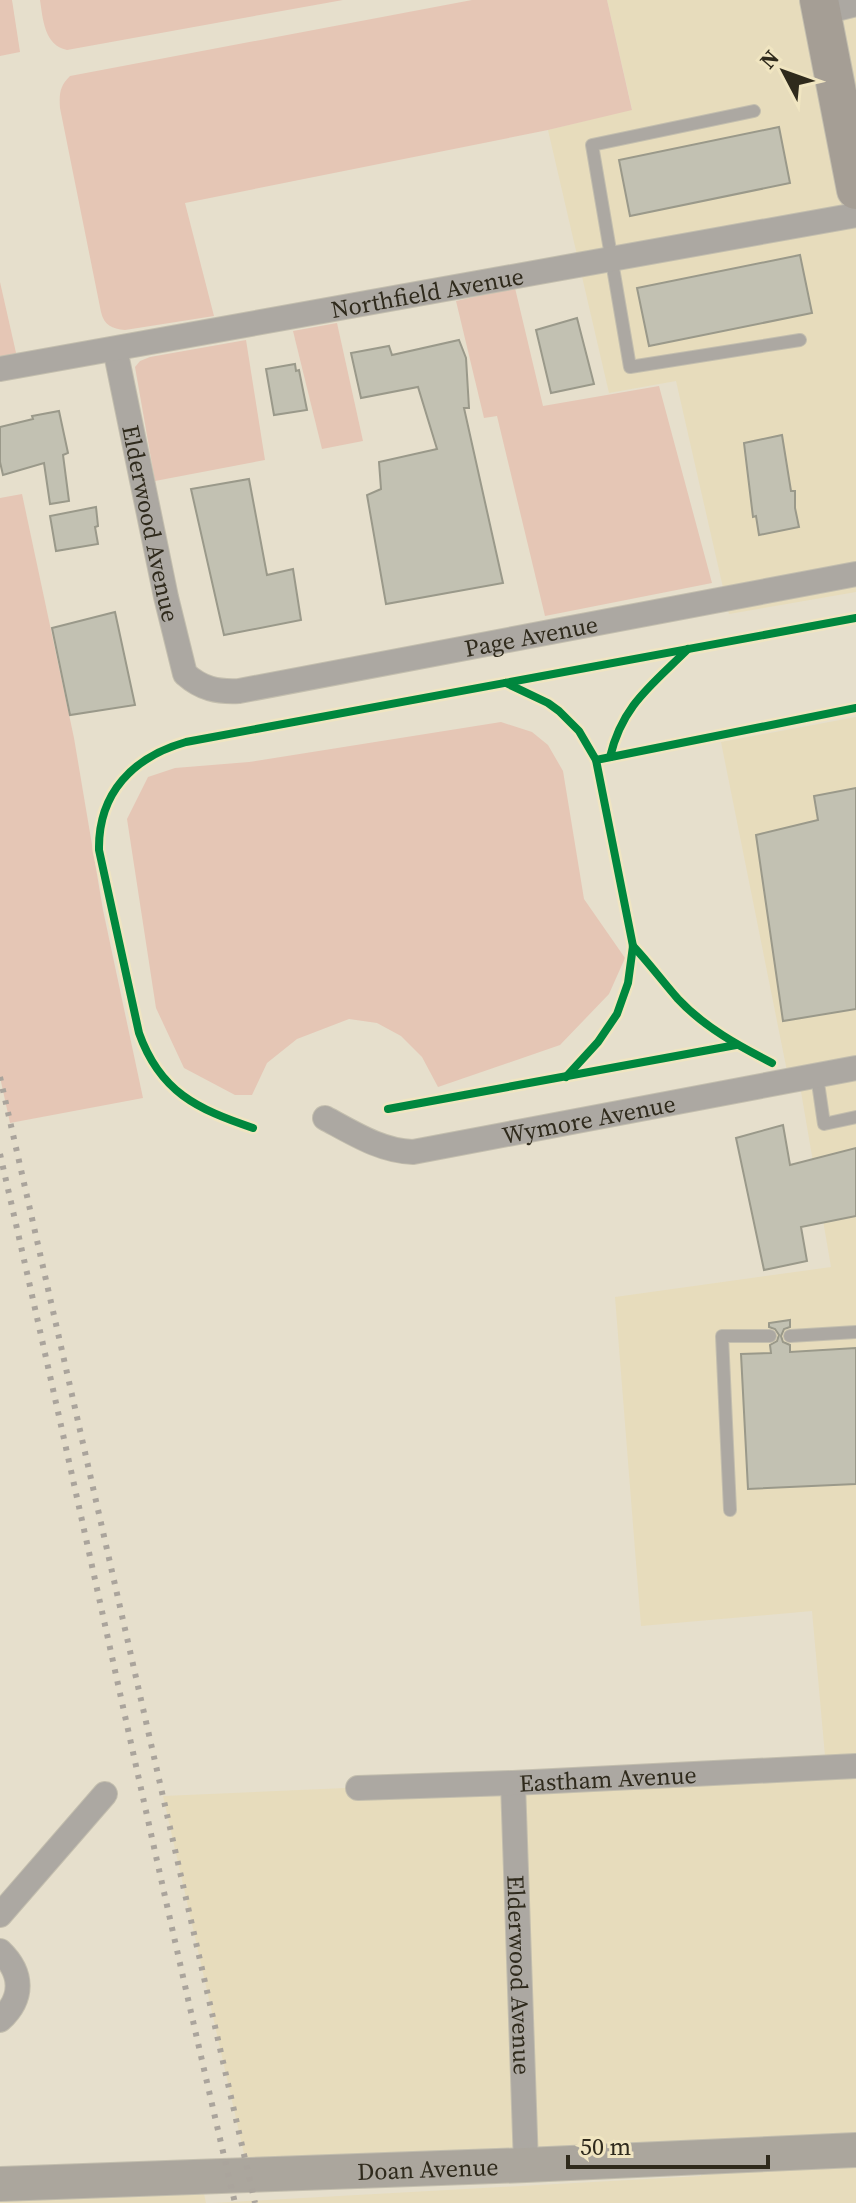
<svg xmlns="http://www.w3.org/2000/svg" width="856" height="2203" font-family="'Source Serif 4',serif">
<rect width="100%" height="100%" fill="#e6dfcc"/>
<!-- built -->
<g fill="#e7dcbc">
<polygon points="607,0 856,0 856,592 729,614 676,381 609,393 548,130 632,109"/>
<polygon points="856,717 856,2203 212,2203 701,2176 701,2172 249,2176 163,1796 826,1767 812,1611 641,1626 615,1297 831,1267 799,1080 789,1081 721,742"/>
<polygon points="200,2176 206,2203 0,2203 0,2184"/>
</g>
<!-- green -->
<g fill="#e5c6b5">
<polygon points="0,0 12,0 20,52 0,56"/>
<path d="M 40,0 L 343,0 L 67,50 C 44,45 43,19 40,0 Z"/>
<path d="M 472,0 L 607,0 L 632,110 L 548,130 L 185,203 L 214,316 L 125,330 C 112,329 104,325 101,312 L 60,108 C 59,93 60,86 70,76 Z"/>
<polygon points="0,282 19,366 0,369"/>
<polygon points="515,288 543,406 659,386 712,583 545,616 497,416 484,418 456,301"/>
<polygon points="337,323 363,441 322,449 293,331"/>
<polygon points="246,340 265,460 155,481 135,367 140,361 150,357"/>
<polygon points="22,494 74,738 103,910 143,1098 10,1123 0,1077 0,498"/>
<polygon points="501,722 532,732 548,745 563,771 584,899 625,958 609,994 560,1045 438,1087 422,1057 401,1036 377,1023 349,1019 297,1039 267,1063 252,1095 235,1095 184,1068 156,1008 127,819 148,777 175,768 249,762"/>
</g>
<!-- building -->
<g fill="#c2c1b2" stroke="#9a998a" stroke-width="2">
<polygon points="779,127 790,183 630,216 619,160"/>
<polygon points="800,255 812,313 649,346 637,288"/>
<polygon points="577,318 594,384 551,393 536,330"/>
<polygon points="459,340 466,358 469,408 464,408 503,583 386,604 367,495 381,489 379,462 437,449 418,387 361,398 351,353 389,346 392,355"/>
<polygon points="295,364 296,371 299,370 307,410 274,415 266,369"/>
<polygon points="59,411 68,453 63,455 69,501 50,504 44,463 3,475 0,462 0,427 33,419 32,416"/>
<polygon points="782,435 791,491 795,491 795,508 799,527 759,535 756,516 753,517 744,443"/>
<polygon points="249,479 267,575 293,569 301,620 224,635 191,489"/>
<polygon points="96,507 98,526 95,527 98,544 56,551 50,516"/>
<polygon points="115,612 135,705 70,715 52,628"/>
<polygon points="856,788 856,1009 783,1021 756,835 818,820 814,796"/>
<polygon points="783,1125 790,1165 856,1148 856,1216 801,1227 807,1261 764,1270 736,1138"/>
<polygon points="790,1320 790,1327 784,1329 781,1336 783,1342 790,1345 790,1352 856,1348 856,1484 748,1489 741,1354 771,1353 770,1345 777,1341 779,1335 775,1329 769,1327 769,1323"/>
</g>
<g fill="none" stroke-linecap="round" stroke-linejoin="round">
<defs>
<g id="lane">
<polyline points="754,111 592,145 630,367 800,340"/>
<polyline points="817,1076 824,1124 856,1117"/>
<polyline points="790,1336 856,1332"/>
<polyline points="730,1510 722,1336 770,1336"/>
</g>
<g id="street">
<polyline points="821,13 856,4"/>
<path id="s1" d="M 115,349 L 166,597 L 185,674 C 202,689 217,692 239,691 L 856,574"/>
<path id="s2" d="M 0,369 L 856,215"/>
<path id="s3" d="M 325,1118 C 353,1133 381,1151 413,1152 L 856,1068"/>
<path id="s4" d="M 513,1783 L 526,2165"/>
<path id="s5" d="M 358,1788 L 513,1783 L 856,1766"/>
<polyline points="0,1915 105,1794"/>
<path d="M 0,1951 C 23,1973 24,1998 0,2020"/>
</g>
<g id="secondary">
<path id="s6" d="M 0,2184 L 526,2165 L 856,2150"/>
</g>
<polyline id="primary" points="819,0 856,190"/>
</defs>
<!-- lane casing -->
<use href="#lane" stroke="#c3beae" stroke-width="14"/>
<!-- street casing -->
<use href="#street" stroke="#c3beae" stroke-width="26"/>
<!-- secondary casing -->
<use href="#secondary" stroke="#c3beae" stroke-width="36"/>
<!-- primary casing -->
<use href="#primary" stroke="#c3beae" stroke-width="40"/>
<!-- lane -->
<use href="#lane" stroke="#aca8a2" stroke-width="12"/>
<!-- street -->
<use href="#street" stroke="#aca8a2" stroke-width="24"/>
<!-- secondary -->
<use href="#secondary" stroke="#aba69d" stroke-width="34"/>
<!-- primary -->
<use href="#primary" stroke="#a59e95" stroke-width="38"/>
<!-- rail -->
<g stroke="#aaa49c" stroke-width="6" stroke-dasharray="4 8" stroke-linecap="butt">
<polyline points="0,1077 255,2203"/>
<path d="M 0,1154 C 80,1503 153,1854 235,2203"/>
</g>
<defs>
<g id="cycleway">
<polyline points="506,683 548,703 559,711 579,731 596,760 633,946 628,983 617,1014 598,1042 566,1077"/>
<path d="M 610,757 C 622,705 652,685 688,649"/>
<polyline points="596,760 856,708"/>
<path d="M 633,946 C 649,963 663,982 678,999 C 704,1027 739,1046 772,1063"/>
<polyline points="388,1109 736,1045"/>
<path d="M 253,1128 C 197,1109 160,1092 139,1033 L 99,850 C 98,793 133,757 186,742 L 856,618"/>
</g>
</defs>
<!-- cycleway casing -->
<use href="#cycleway" stroke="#f0e5c1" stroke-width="13"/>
<!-- cycleway -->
<use href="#cycleway" stroke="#00873e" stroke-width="8"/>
</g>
<g text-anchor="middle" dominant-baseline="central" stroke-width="8" stroke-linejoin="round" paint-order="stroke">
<!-- street labels -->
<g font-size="24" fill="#2f2a1c" stroke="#f0e5c1">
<text stroke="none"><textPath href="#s2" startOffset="434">Northfield Avenue</textPath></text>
<text stroke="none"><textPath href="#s1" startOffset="178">Elderwood Avenue</textPath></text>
<text stroke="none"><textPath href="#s1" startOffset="688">Page Avenue</textPath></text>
<text stroke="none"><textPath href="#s3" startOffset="274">Wymore Avenue</textPath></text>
<text stroke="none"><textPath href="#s5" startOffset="250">Eastham Avenue</textPath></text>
<text stroke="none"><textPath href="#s4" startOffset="192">Elderwood Avenue</textPath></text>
<text stroke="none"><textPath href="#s6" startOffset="428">Doan Avenue</textPath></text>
</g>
</g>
<!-- north arrow -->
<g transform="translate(784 72) rotate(311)" stroke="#f0e5c1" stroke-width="6" paint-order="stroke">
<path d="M0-6L14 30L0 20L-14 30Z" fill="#2f2a1c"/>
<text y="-12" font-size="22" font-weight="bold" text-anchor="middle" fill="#2f2a1c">N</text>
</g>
<!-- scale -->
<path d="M568 2155v12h200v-12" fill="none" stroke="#2f2a1c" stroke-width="4"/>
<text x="580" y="2155" font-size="24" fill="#2f2a1c" stroke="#f0e5c1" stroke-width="6" paint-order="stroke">50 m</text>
</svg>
